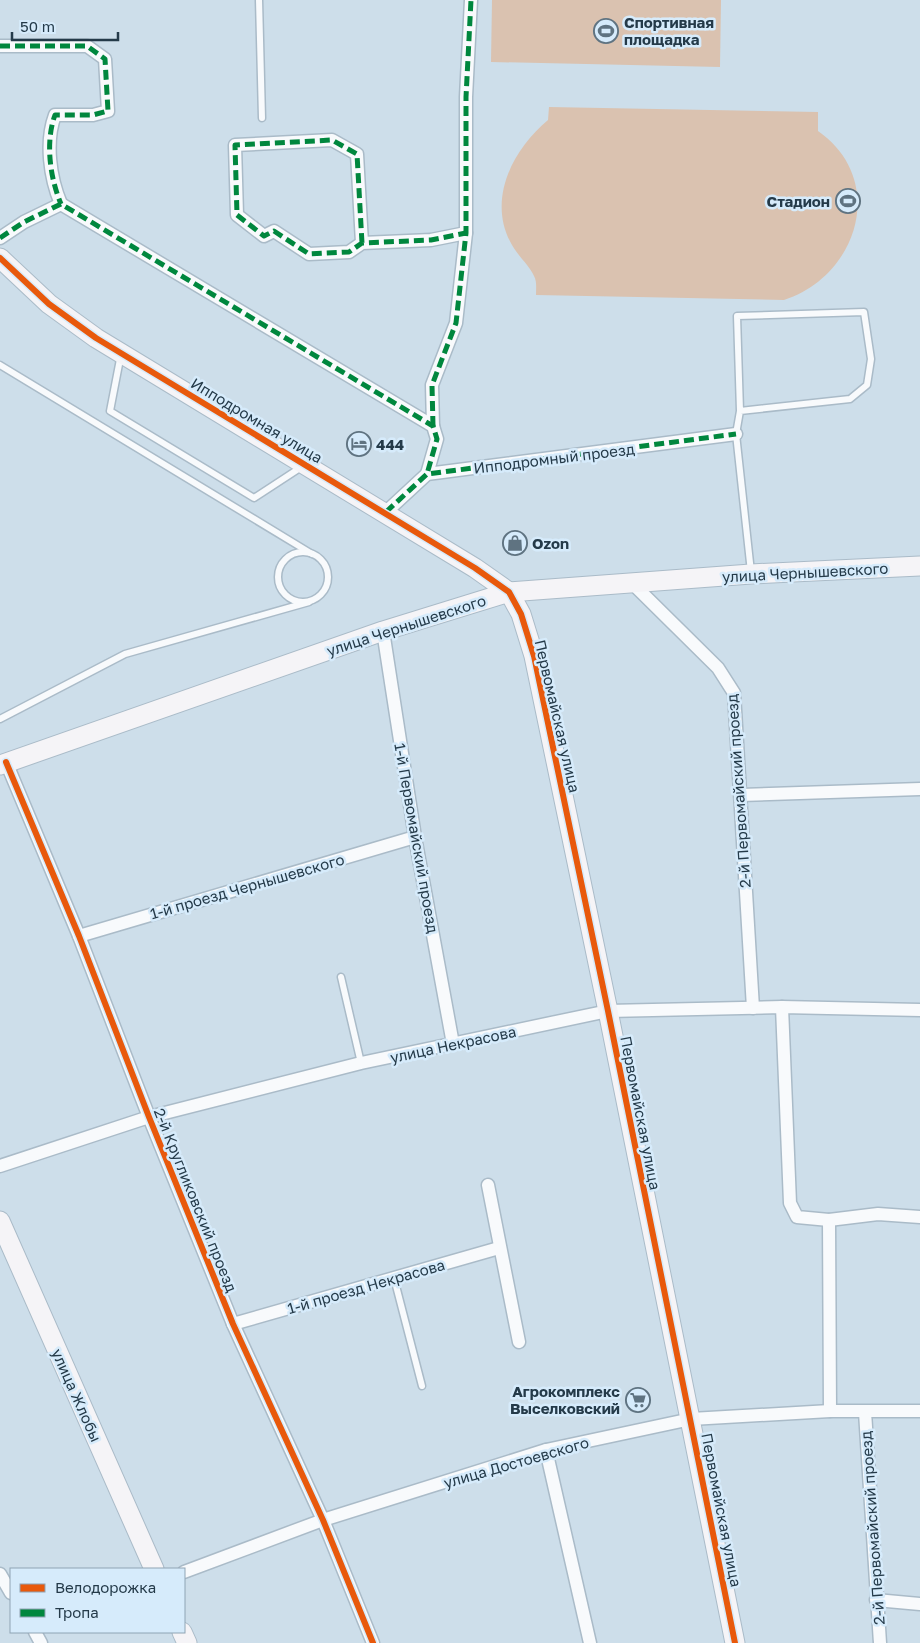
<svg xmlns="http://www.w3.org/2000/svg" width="920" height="1643" font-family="'Golos Text',sans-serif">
<rect width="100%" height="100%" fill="#cddeea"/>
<!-- green -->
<g fill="#dac2b0">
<polygon points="492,0 721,0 720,67 491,62"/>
<path d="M 549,107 L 818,112 L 818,131 C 888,180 858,276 784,300 L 536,295 C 536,289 537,281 534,276 C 529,265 518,256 512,245 C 486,200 513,149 548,120 Z"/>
</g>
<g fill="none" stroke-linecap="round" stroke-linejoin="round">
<defs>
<g id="lane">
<polyline points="259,0 262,118"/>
<polyline points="121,354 110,411 254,498 303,466"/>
<polyline points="0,365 312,554"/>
<polyline points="740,411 850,399 867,385 871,359 864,312 737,316 740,411 736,434 751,572"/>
<circle cx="303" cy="577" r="25"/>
<polyline points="0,719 125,654 309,602"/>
<polyline points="341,977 361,1063"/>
<polyline points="394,1278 422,1386"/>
</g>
<g id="street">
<path d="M 0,46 L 87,46 L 105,59 L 108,111 L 93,115 L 55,115 C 45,142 50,178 61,204"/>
<polyline points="0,238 24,222 61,204 433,426 437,439 427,474"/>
<polyline points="362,243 357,154 332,140 235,145 237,215 264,236 274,231 309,254 349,252 362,243 431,240 466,233"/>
<polyline points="433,426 432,385 456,323 466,233 466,97 471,0"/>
<polyline points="386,512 427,474 736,434"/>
<polyline points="632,583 718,668 734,693 753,1008"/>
<polyline points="383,631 415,837 453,1044"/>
<polyline points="6,762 79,936 149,1117 233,1324 323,1520 373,1643"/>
<polyline points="741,795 920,789"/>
<polyline points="79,936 415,837"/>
<polyline points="782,1007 790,1203 797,1217 829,1220 830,1411"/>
<polyline points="0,1166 149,1117 361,1063 608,1011 782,1007 920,1010"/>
<polyline points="488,1185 519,1342"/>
<polyline points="829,1220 878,1214 920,1217"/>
<polyline points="233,1324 499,1248"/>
<polyline points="865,1412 880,1643"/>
<polyline points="546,1450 590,1643"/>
<polyline points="184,1572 323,1520 546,1450 691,1419 830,1411 920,1411"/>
<polyline points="0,1574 11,1593"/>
<polyline points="876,1600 920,1604"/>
<polyline points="35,1632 41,1643"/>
</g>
<g id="secondary">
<polyline points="0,258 49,304 96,338 475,568 509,592 521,614 534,656 608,1011 735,1643"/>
<polyline points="0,765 383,631 509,592 751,574 920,566"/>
<polyline points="0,1221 154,1569"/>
<polyline points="182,1632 187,1643"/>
</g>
</defs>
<!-- lane casing -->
<use href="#lane" stroke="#aabbc8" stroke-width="9"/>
<!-- street casing -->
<use href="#street" stroke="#aabbc8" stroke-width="15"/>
<!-- secondary casing -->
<use href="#secondary" stroke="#aabbc8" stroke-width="21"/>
<!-- lane -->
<use href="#lane" stroke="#f8fafc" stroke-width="6"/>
<!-- street -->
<use href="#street" stroke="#f8fafc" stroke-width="12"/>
<!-- secondary -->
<use href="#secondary" stroke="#f5f4f7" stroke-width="19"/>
<!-- quiet -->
<g stroke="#00873e" stroke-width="5" stroke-dasharray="10 5" stroke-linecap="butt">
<path d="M 0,46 L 87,46 L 105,59 L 108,111 L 93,115 L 55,115 C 45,142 50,178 61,204"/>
<polyline points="0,238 24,222 61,204 433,426 437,439 427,474"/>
<polyline points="362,243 357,154 332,140 235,145 237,215 264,236 274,231 309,254 349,252 362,243 431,240 466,233"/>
<polyline points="433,426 432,385 456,323 466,233 466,97 471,0"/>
<polyline points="386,512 427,474 736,434"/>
</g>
<defs>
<g id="cycleway">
<polyline points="0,258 49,304 96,338 475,568 509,592 521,614 534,656 608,1011 735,1643"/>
<polyline points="6,762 79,936 149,1117 233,1324 323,1520 373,1643"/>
</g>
</defs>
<!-- cycleway casing -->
<use href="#cycleway" stroke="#d6ebfb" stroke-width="9"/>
<!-- cycleway -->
<use href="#cycleway" stroke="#e8590c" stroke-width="6"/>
</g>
<!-- icons -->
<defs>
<symbol id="stadium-ring" viewBox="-11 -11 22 22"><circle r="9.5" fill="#d6ebfb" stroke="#5f7381" stroke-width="1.5"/><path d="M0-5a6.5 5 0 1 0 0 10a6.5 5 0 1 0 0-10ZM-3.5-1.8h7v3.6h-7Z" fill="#5f7381"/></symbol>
<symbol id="hotel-ring" viewBox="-11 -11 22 22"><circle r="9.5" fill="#d6ebfb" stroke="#5f7381" stroke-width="1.5"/><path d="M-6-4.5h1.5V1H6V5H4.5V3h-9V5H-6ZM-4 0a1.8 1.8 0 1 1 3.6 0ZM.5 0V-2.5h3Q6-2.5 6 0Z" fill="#5f7381"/></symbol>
<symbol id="shop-ring" viewBox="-11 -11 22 22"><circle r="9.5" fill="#d6ebfb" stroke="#5f7381" stroke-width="1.5"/><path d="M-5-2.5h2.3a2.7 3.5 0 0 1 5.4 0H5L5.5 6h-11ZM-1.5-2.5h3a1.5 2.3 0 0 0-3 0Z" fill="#5f7381"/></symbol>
<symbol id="supermarket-ring" viewBox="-11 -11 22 22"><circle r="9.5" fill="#d6ebfb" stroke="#5f7381" stroke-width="1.5"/><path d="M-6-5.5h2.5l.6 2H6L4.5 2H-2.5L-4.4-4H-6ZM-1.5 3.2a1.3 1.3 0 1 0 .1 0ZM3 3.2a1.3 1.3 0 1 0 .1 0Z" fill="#5f7381"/></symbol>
</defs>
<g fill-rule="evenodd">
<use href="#stadium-ring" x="592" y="17" width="28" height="28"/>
<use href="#stadium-ring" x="834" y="187" width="28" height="28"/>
<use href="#hotel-ring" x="345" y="430" width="28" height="28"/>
<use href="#shop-ring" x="501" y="529" width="28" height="28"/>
<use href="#supermarket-ring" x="624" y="1386" width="28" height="28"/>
</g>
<g text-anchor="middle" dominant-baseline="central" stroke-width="5" stroke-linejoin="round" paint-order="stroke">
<!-- poi labels -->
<g font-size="15" font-weight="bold" fill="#243a49" stroke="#d6ebfb" text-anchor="start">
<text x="624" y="22">Спортивная<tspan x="624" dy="17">площадка</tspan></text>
<text x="830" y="201" text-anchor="end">Стадион</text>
<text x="376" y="444">444</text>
<text x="532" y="543">Ozon</text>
<text x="620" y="1391" text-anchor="end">Агрокомплекс<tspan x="620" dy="17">Выселковский</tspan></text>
</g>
<!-- street labels -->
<g font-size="15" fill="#243a49" stroke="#d6ebfb">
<text transform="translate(257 420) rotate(31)">Ипподромная улица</text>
<text transform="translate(554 458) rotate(-7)">Ипподромный проезд</text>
<text transform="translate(805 572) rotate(-3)">улица Чернышевского</text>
<text transform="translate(406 625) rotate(-18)">улица Чернышевского</text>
<text transform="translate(558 716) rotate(77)">Первомайская улица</text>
<text transform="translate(738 791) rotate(-94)">2-й Первомайский проезд</text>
<text transform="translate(417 838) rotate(80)">1-й Первомайский проезд</text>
<text transform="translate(247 886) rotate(-16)">1-й проезд Чернышевского</text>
<text transform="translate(453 1044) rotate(-12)">улица Некрасова</text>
<text transform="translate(641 1113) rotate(79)">Первомайская улица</text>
<text transform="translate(196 1200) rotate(68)">2-й Кругликовский проезд</text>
<text transform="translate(366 1286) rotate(-16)">1-й проезд Некрасова</text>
<text transform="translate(77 1395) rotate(66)">улица Жлобы</text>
<text transform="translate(516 1462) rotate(-16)">улица Достоевского</text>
<text transform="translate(722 1510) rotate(79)">Первомайская улица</text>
<text transform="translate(872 1528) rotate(-94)">2-й Первомайский проезд</text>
</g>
</g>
<!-- legend -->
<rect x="10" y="1568" width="175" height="65" fill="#d6ebfb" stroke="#8fa4b4"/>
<rect x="20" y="1584" width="25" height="8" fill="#e8590c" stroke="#8fa4b4"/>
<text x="55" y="1593" font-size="15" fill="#243a49">Велодорожка</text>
<rect x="20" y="1609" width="25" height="8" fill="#00873e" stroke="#8fa4b4"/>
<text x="55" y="1618" font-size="15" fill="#243a49">Тропа</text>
<!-- scale -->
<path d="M12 32v8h106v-8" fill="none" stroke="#243a49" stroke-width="2.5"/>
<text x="20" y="32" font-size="15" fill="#243a49" stroke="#d6ebfb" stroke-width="4" paint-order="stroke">50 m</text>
</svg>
